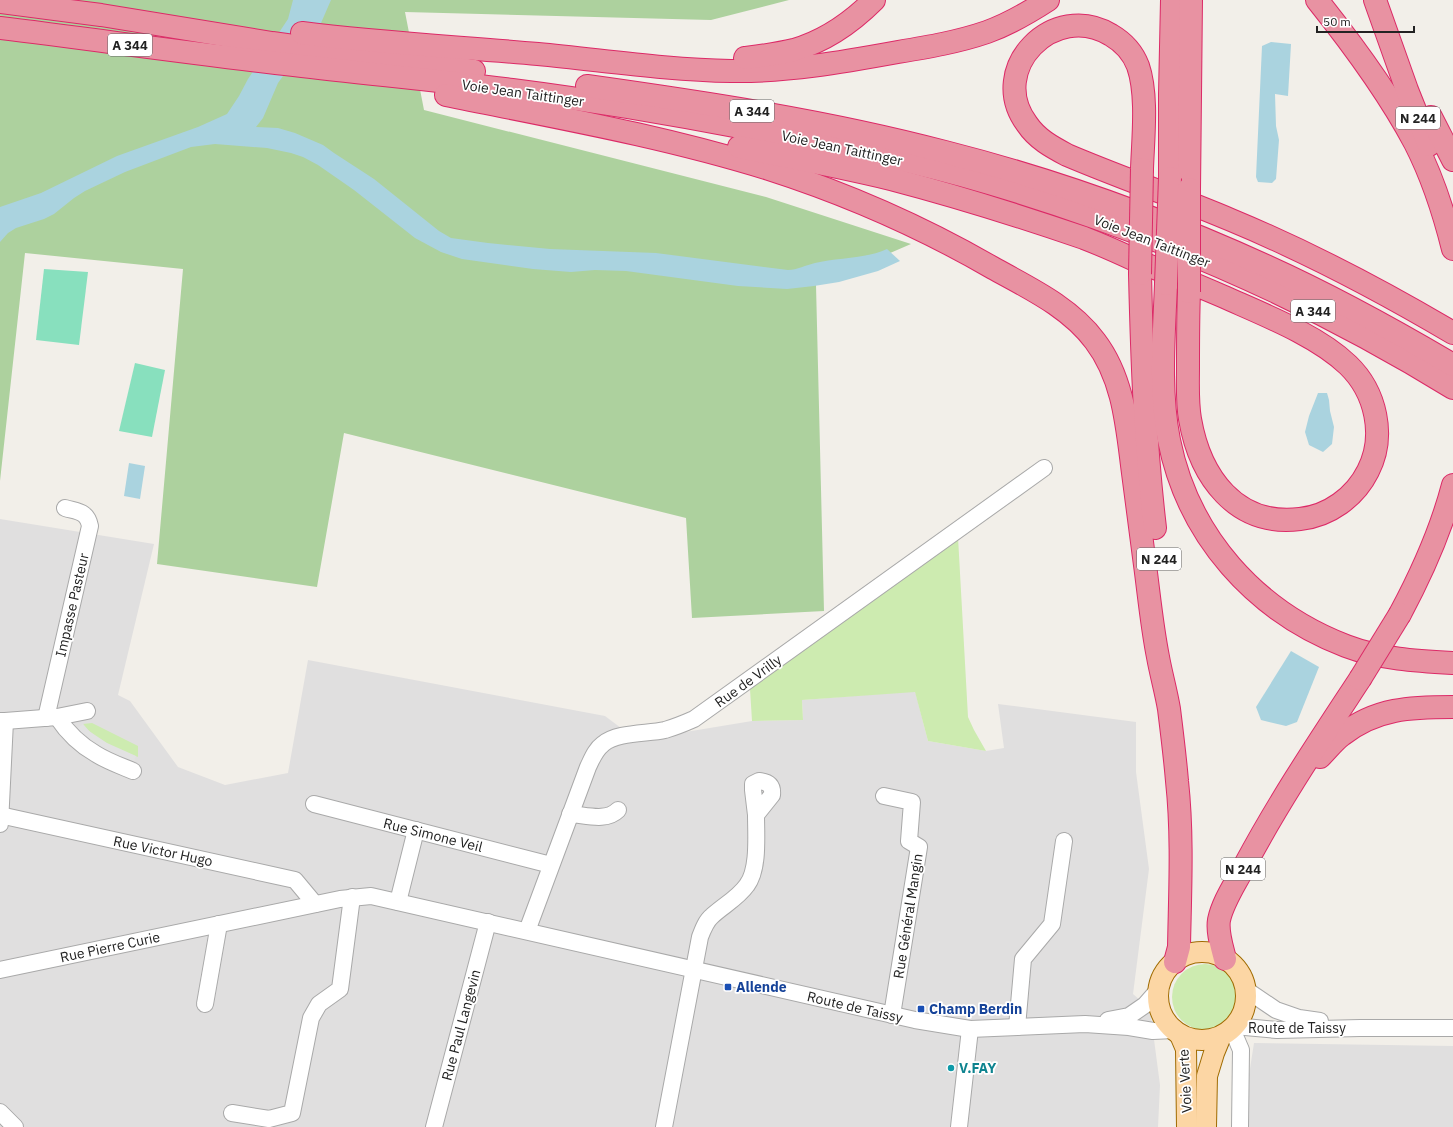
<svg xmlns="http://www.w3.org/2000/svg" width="1453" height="1127" font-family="'IBM Plex Sans',sans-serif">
<rect width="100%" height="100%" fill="#f2efe9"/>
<!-- residential -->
<g fill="#e0dfdf">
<polygon points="0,519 154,544 118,695 130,701 178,767 225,785 288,773 308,660 605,716 637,740 752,721 803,720 802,700 915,691 928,741 986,751 1004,748 998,704 1136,722 1136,772 1149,869 1133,994 1150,1009 1160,1085 1158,1127 0,1127"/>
<polygon points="1254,1043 1453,1046 1453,1127 1244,1127 1244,1107"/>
</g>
<!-- grass -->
<g fill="#cdebb0">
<polygon points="958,537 968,717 974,730 986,751 928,741 915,692 802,700 803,720 752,721 750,689"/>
<path d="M 92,723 L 138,746 L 138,757 C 119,749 96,741 83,724 Z"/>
<circle cx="1205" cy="997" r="33"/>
</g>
<!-- forest -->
<polygon fill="#add19e" points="0,0 789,0 711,20 405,12 424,110 766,197 911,244 816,285 824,611 692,618 686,518 344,433 317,587 157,564 183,269 25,253 0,481"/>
<!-- pitch -->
<g fill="#88e0be">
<polygon points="44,269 88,272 79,345 36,340"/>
<polygon points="135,363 165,370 152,437 119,431"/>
</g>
<!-- parking -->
<polygon fill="#e2e2e2" points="83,724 89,731 107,743 136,756 130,772 68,734"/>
<!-- water -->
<g fill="#aad3df">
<path d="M 293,0 L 331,0 L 321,23 L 278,83 L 263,118 L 256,127 L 278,128 L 295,133 L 323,145 L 334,153 L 374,179 L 439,231 L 451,238 L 488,243 L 550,249 L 656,253 L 788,270 C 797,270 806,265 815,263 C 836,258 869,258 887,249 L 900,261 L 878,271 L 839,282 L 814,286 L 787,289 L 738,286 L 626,271 L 595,270 L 571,272 L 533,269 L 462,259 L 441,252 L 415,238 L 354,190 L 318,165 L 303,157 L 291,153 L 267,148 L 215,144 L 191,147 L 125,172 L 85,191 L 74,198 L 54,214 L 44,219 L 16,228 L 8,233 L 0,242 L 0,207 L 41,193 L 117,156 L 198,127 L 227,114 L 239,96 L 248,79 L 288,19 Z"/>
<polygon points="1271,42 1291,44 1288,96 1275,94 1276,126 1279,140 1276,179 1272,183 1258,182 1256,177 1262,46"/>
<polygon points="1318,393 1327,393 1329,400 1330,411 1334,427 1332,444 1323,452 1309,445 1305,432 1309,416"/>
<polygon points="129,463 145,466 140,499 124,496"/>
<polygon points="1291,651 1319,667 1297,722 1286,726 1261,720 1256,707"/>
</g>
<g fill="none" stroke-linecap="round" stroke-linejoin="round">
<defs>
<g id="minor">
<path d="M 57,717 C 67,732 80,745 96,754 C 107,761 121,766 133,771"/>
<path d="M 46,718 L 90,526 C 87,511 78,512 65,508"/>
<polyline points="0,721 5,721 0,824"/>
<polyline points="5,721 57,717 87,711"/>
<path d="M 759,781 C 768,782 773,785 772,795 L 756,815 L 753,790 L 753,784 Z"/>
<polyline points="884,796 912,802 909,841 919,847 892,1015"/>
<polyline points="314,804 551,865"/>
<path d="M 570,814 C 586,815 606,822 618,810"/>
<polyline points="0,815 295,880 315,904"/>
<polyline points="398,902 416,830"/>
<path d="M 527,931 L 588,767 C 592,759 595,750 603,744 C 617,732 647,734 665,730 C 675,727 685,723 694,719 L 1044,468"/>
<polyline points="0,970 340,899 371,896 915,1020 970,1029 1085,1024 1129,1027 1153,1031 1174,1030"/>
<polyline points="1245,989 1276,1010 1299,1018 1320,1021"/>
<polyline points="205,1004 219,924"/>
<polyline points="1108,1020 1129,1016 1145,1005 1159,989"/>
<polyline points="1234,1026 1277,1030 1360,1028 1453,1028"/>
<polyline points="1017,1027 1023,959 1052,924 1064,841"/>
<polyline points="1232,1029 1241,1050 1240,1127"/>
<polyline points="0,1112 15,1127"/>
<polyline points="232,1113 269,1119 292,1113 311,1018 319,1004 340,989 352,897"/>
<polyline points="434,1127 488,922"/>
<path d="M 664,1127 L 700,937 C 703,929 706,921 712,916 C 724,905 738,898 747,885 C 759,869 756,835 756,815"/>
<polyline points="959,1127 970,1029"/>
</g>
<g id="major">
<circle cx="1202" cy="996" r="44"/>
<polyline points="1180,1035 1186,1049 1187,1127"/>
<polyline points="1206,1127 1207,1076 1214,1053 1221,1036"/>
</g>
<g id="highway">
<path d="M 1317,0 C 1353,45 1388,92 1415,143 C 1432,176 1444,213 1453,249"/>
<polyline points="1375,0 1407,90 1429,145"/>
<polyline points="0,2 101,15 272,43 474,71"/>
<path d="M 0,28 C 98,40 196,54 294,65 C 367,74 440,80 512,90 C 590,100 668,113 745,128 C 827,144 909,159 989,183 C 1151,231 1309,299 1453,388"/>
<path d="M 302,33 C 380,43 459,47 538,54 C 602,60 667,70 731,71 C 787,72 843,62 898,52 C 928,47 958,42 987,32 C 1009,24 1028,13 1048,0"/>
<path d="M 745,58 C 761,56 778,54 794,50 C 825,41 851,23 874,0"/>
<path d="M 587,86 C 708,103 827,121 945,152 C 1055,180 1163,219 1266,266 C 1330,295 1392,329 1453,365"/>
<path d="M 446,95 C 554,117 663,136 769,169 C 847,194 922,227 993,268 C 1029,288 1070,307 1095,341 C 1124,379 1127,427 1133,473 C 1137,503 1141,534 1145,565 C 1149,595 1152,627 1158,657 C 1161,674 1166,691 1169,709 C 1172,733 1175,757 1177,781 C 1183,837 1180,892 1179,947 L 1175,962"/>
<polyline points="1431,117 1453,160"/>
<path d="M 739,147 C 790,157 841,167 891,179 C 956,196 1020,216 1084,238 C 1102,245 1120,253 1137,261 C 1166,272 1194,284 1222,296 C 1262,314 1317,335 1348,365 C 1376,392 1386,436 1368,471 C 1355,497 1329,516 1300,519 C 1236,527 1200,477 1190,419 C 1187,402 1188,384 1188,367 C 1188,342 1188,317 1189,292"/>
<path d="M 1142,169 C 1143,139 1148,95 1138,66 C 1133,53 1123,42 1111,35 C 1054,0 986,69 1027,124 C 1037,139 1052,147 1067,155 C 1121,178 1177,197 1231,220 C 1308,252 1382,291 1453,333"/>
<polyline points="1170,178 1170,94 1172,0"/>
<polyline points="1189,189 1191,0"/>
<path d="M 1140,274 C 1142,359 1145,443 1155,528"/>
<path d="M 1166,284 C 1164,336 1159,389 1169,440 C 1188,536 1255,611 1346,646 C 1380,659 1417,661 1453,663"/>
<path d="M 1400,614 C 1422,573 1441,531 1453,485"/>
<path d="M 1320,757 C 1327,750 1334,741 1342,735 C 1376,708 1411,707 1453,707"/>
<path d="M 1225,959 C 1222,947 1217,932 1219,920 C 1223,901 1236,883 1245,865 C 1279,801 1320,740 1360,679"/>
</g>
</defs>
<!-- minor casing -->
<use href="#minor" stroke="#a9a9a9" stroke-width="18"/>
<!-- major casing -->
<use href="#major" stroke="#a06b00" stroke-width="22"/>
<!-- highway casing -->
<use href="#highway" stroke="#dc2a67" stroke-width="24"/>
<!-- minor -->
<use href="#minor" stroke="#fff" stroke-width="16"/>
<!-- major -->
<use href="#major" stroke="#fcd6a4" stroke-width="20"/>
<!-- highway -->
<use href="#highway" stroke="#e892a2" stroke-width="22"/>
<defs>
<g id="highway-bridge">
<polyline points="1140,274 1142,169"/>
<polyline points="1166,284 1170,178"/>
<polyline points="1189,292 1189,189"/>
<polyline points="1360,679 1400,614"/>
</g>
</defs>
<!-- highway-bridge casing -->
<use href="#highway-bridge" stroke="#dc2a67" stroke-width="24" stroke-linecap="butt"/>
<!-- highway-bridge -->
<use href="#highway-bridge" stroke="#e892a2" stroke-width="22"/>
</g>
<!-- markers -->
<g fill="#1a4fb4" stroke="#fff" stroke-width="1.5">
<rect x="724" y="983" width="8" height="8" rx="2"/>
<rect x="917" y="1005" width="8" height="8" rx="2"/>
</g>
<circle fill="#0f9aa8" stroke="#fff" stroke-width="1.5" cx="951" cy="1068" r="4"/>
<g text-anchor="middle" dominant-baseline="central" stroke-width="3.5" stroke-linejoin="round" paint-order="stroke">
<!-- shield labels -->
<g fill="#fff" stroke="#646464" stroke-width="1">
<rect x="108" y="34" width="44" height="22" rx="3"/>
<rect x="730" y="100" width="44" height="22" rx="3"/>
<rect x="1396" y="107" width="44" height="22" rx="3"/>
<rect x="1291" y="300" width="44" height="22" rx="3"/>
<rect x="1137" y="548" width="44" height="22" rx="3"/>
<rect x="1221" y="858" width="44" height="22" rx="3"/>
</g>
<g font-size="13" font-weight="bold" fill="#222">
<text x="130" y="45">A 344</text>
<text x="752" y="111">A 344</text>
<text x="1418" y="118">N 244</text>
<text x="1313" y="311">A 344</text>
<text x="1159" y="559">N 244</text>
<text x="1243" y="869">N 244</text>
</g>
<!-- street labels -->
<g font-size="14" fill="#222" stroke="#fff">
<text transform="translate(523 93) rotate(8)">Voie Jean Taittinger</text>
<text transform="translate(842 148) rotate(12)">Voie Jean Taittinger</text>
<text transform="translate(1152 241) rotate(21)">Voie Jean Taittinger</text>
<text transform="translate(72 605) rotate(-77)">Impasse Pasteur</text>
<text transform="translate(748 681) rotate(-36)">Rue de Vrilly</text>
<text transform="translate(433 835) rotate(14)">Rue Simone Veil</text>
<text transform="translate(163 851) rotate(12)">Rue Victor Hugo</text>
<text transform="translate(908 916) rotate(-81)">Rue Général Mangin</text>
<text transform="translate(110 947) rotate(-12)">Rue Pierre Curie</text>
<text transform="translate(855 1007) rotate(13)">Route de Taissy</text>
<text transform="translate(461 1025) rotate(-75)">Rue Paul Langevin</text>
<text x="1297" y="1028">Route de Taissy</text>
<text transform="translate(1185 1081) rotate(-93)">Voie Verte</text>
</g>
<!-- transit labels -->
<g font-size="14" font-weight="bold" fill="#164399" stroke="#fff" text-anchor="start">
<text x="736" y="987">Allende</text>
<text x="929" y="1009">Champ Berdin</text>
</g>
<!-- culture labels -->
<g font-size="14" font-weight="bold" fill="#0d838f" stroke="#fff" text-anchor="start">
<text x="959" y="1068">V.FAY</text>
</g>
</g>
<!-- scale -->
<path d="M1317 26v6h97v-6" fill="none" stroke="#222222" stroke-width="2"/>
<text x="1323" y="26" font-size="12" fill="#222222" stroke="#ffffff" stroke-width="3" paint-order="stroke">50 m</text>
</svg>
